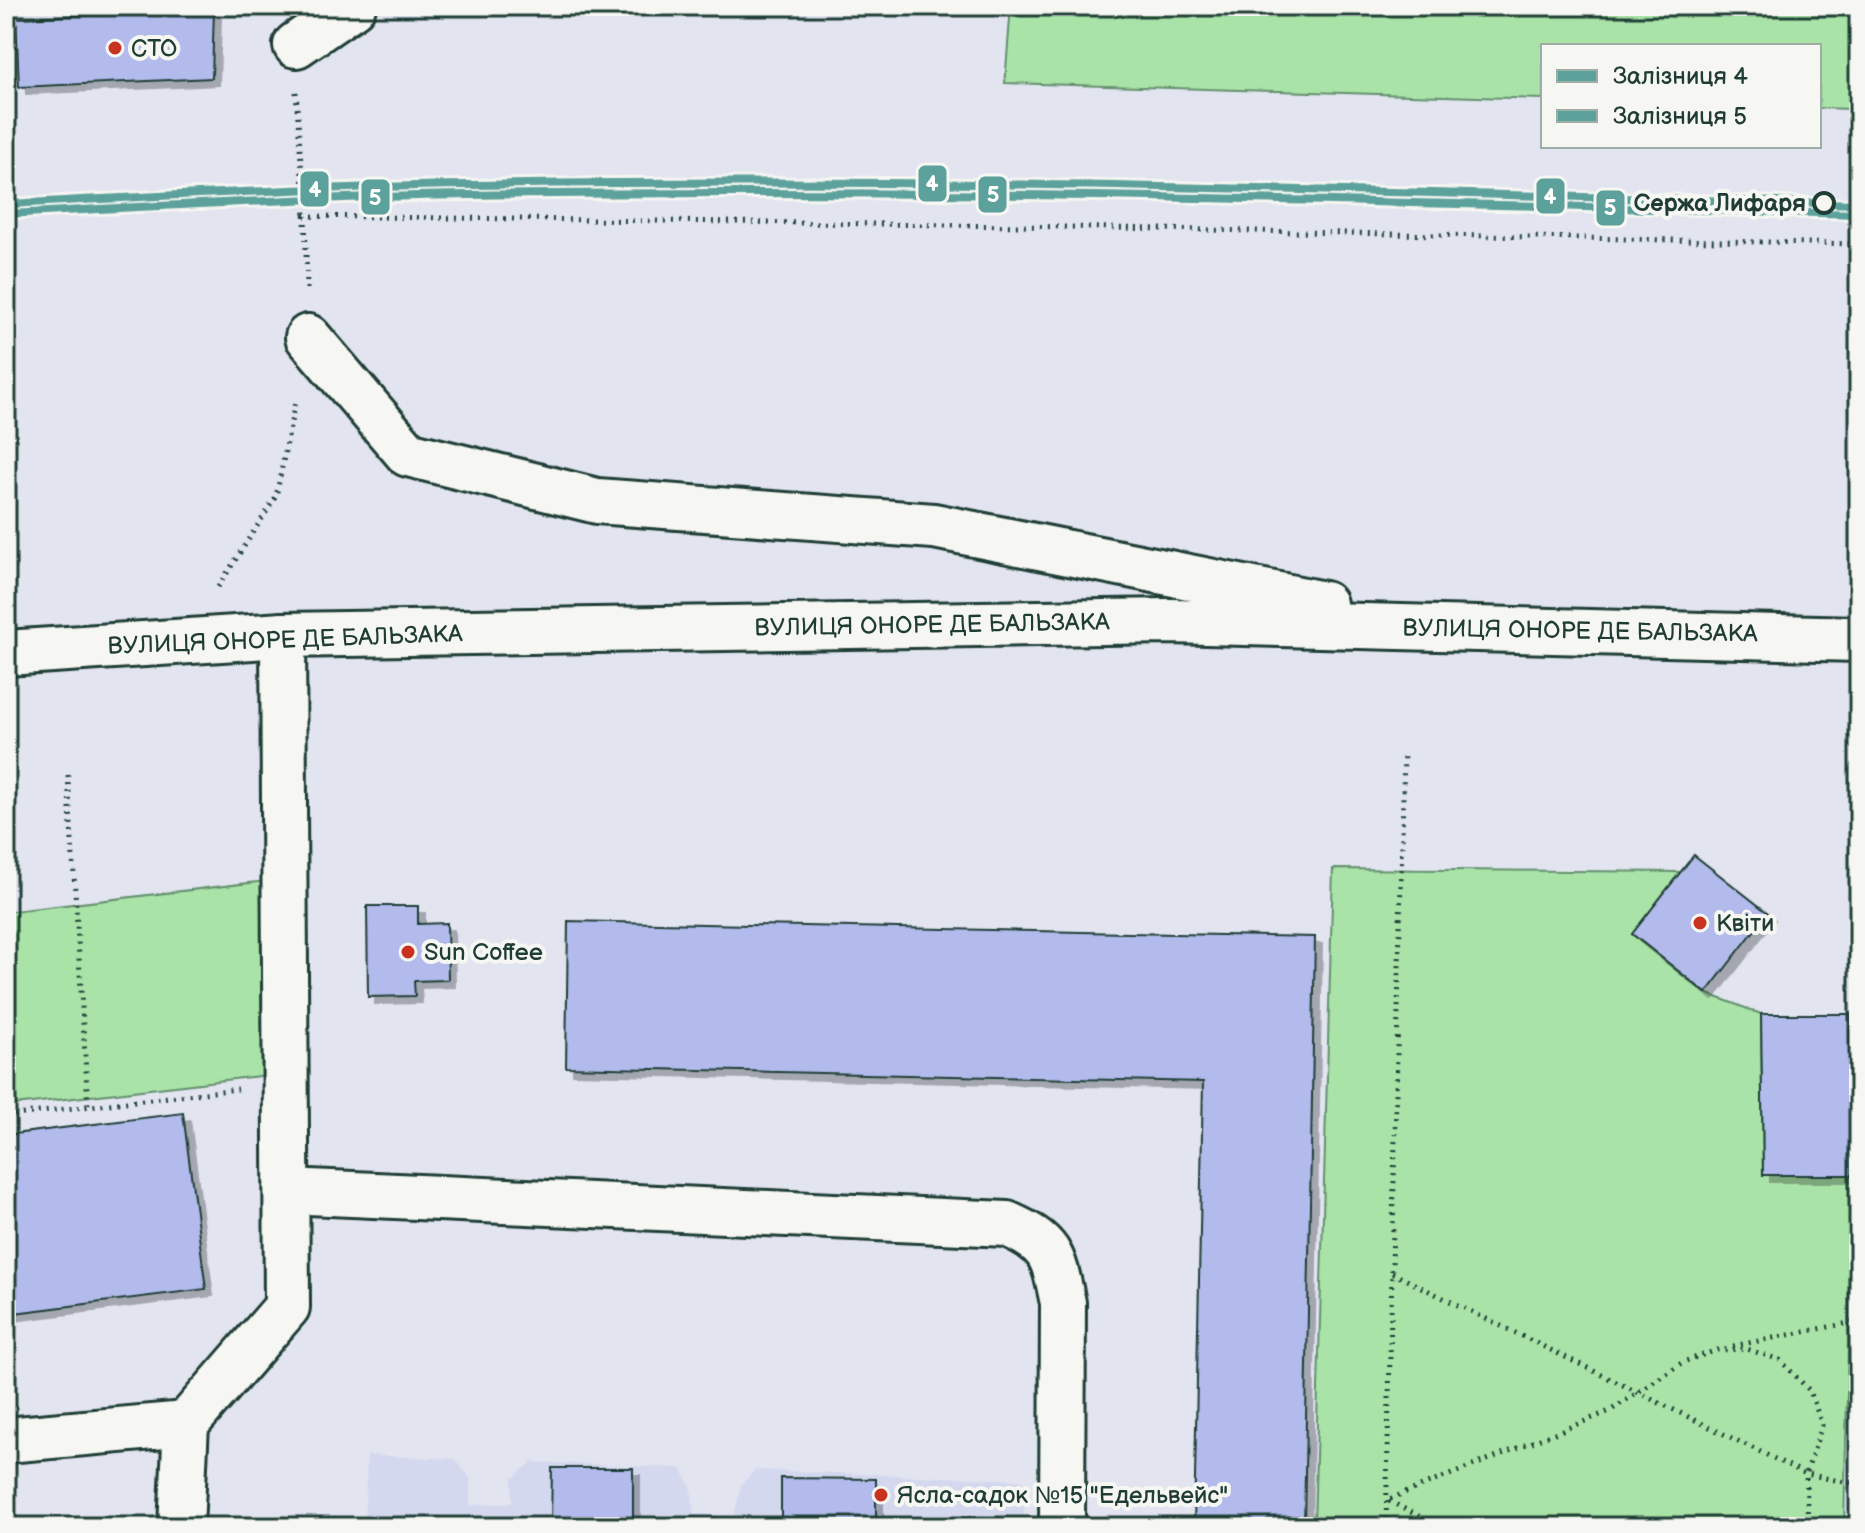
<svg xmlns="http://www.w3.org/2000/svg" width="1865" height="1533" font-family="'Balsamiq Sans',sans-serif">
<defs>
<filter id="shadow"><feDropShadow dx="7" dy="7" stdDeviation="0" flood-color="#0004"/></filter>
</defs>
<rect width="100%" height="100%" fill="#e2e4f0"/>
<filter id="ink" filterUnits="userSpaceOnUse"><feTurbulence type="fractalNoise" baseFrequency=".0125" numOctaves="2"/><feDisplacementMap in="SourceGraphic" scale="16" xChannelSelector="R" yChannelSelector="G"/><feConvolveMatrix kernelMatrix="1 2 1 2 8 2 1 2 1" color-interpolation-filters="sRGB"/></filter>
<g filter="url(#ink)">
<!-- built -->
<polygon fill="#d4d8ef" points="367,1455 455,1459 470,1478 470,1505 512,1503 512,1479 532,1462 681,1468 691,1487 694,1514 734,1517 741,1485 755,1470 1024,1480 1024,1527 364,1527"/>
<!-- green -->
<g fill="#aae3a8" stroke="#64906e" stroke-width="2">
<polygon points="1011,6 1855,6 1852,109 1819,108 1819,46 1543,46 1543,99 1005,83"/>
<polygon points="1333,869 1680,872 1632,934 1706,993 1761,1014 1763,1175 1852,1175 1844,1527 1314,1527"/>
<polygon points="266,881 268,1075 6,1106 6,912"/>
</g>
<!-- building -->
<g fill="#b2bbec" stroke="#1f3d34" stroke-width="2" filter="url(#shadow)">
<polygon points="214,10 212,78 19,87 16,18"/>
<polygon points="1694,855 1768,913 1706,993 1632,934"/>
<polygon points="367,906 418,906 418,924 447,923 448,980 414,981 415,996 368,997"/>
<polygon points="568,921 1315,937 1304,1527 1194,1527 1203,1082 566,1067"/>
<polygon points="1761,1014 1850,1014 1852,1175 1763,1175"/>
<polygon points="183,1113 206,1289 6,1314 6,1135"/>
<polygon points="552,1468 633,1468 633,1523 551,1522"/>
<polygon points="781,1478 876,1479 876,1527 781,1526"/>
<polygon points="368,1519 412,1520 412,1527 368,1527"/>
</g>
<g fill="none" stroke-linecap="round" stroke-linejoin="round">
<defs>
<g id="minor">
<polyline points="296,45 353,6"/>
<polyline points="308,337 408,454 597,501 934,526 1324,604"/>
<polyline points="6,653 283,635 1170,621 1859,639"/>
<path d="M 287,1191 L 1007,1224 C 1052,1244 1053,1255 1063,1303 L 1062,1527"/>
<polyline points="6,1440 186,1424"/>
<polyline points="181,1527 186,1424 287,1307 283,635"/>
</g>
</defs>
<!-- minor casing -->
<use href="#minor" stroke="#1f3d34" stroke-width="50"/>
<!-- path -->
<g stroke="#1f3d34" stroke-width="5" stroke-dasharray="2 6" stroke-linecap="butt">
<polyline points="296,92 305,216"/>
<polyline points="307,289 305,216 1020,226 1859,244"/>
<polyline points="218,587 276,497 295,402"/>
<polyline points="68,775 88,1106"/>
<polyline points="6,1116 238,1089"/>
<polyline points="1392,1273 1806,1474 1859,1485"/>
<polyline points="1733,1346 1859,1321"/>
<polyline points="1386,1527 1404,752"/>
<polyline points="1441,1527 1387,1500 1610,1411 1683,1362 1717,1350 1747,1349 1780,1360 1810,1391 1822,1425 1806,1474 1808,1527"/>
</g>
<!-- minor -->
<use href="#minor" stroke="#f6f6f2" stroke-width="44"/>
<defs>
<path id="rail-1" d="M 6,204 C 161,196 316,187 471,185 C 934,176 1397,193 1859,204"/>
<path id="rail-2" d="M 7,214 C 162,206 316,197 472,195 C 934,187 1397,203 1859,214"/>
</defs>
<!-- rail-1 casing -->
<use href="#rail-1" stroke="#f6f6f2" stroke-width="14"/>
<!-- rail-2 casing -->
<use href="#rail-2" stroke="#f6f6f2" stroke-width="14"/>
<!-- rail-1 -->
<use href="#rail-1" stroke="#5da19c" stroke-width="8"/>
<!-- rail-2 -->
<use href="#rail-2" stroke="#5da19c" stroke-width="8"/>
</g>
</g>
<!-- markers -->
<g fill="#c8321e" stroke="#f6f6f2" stroke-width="3">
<circle cx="115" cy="48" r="8"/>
<circle cx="1700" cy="923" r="8"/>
<circle cx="408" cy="952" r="8"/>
<circle cx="881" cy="1495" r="8"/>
</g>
<circle fill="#f6f6f2" stroke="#1f3d34" stroke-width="4" cx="1824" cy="203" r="10"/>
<g text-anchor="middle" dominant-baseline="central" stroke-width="8" stroke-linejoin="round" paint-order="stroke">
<!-- poi labels -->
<g font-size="24" fill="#1f3d34" stroke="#f6f6f2" text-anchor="start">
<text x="131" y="48">СТО</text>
<text x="1716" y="923">Kвіти</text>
<text x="424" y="952">Sun Coffee</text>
<text x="897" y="1495">Ясла-садок №15 "Едельвейс"</text>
</g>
<!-- stop labels -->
<g font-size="24" font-weight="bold" fill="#1f3d34" stroke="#f6f6f2" text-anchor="end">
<text x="1806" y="203">Сержа Лифаря</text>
</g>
<!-- street labels -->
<g font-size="24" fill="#1f3d34" stroke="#f6f6f2">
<text transform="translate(932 625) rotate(-1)">ВУЛИЦЯ ОНОРЕ ДЕ БАЛЬЗАКА</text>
<text transform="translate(1580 631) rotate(1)">ВУЛИЦЯ ОНОРЕ ДЕ БАЛЬЗАКА</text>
<text transform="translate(285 640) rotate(-2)">ВУЛИЦЯ ОНОРЕ ДЕ БАЛЬЗАКА</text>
</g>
</g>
<g stroke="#f6f6f2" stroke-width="3">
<rect x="917" y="164" width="31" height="39" rx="8" fill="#5da19c"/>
<rect x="299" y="170" width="31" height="38" rx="8" fill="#5da19c"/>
<rect x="977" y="175" width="31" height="39" rx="8" fill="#5da19c"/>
<rect x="1535" y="177" width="31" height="38" rx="8" fill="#5da19c"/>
<rect x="360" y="178" width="31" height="38" rx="8" fill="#5da19c"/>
<rect x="1595" y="189" width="31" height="38" rx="8" fill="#5da19c"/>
</g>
<g font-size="22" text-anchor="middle" font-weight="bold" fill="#fff">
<text x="932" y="191">4</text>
<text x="315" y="197">4</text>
<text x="993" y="202">5</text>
<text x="1550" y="204">4</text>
<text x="375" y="205">5</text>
<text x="1610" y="215">5</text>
</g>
<!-- margin -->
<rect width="1865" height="1533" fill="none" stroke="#f6f6f2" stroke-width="32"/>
<rect x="16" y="16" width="1833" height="1501" fill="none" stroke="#1f3d34" stroke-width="3" filter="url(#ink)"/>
<!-- legend -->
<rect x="1541" y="44" width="280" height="104" fill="#f6f6f2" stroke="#a0aca6" stroke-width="2"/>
<rect x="1557" y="70" width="40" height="12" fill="#5da19c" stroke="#a0aca6" stroke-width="2"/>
<text x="1613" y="84" font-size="24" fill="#1f3d34">Залізниця 4</text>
<rect x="1557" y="110" width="40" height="12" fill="#5da19c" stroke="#a0aca6" stroke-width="2"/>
<text x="1613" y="124" font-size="24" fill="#1f3d34">Залізниця 5</text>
</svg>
